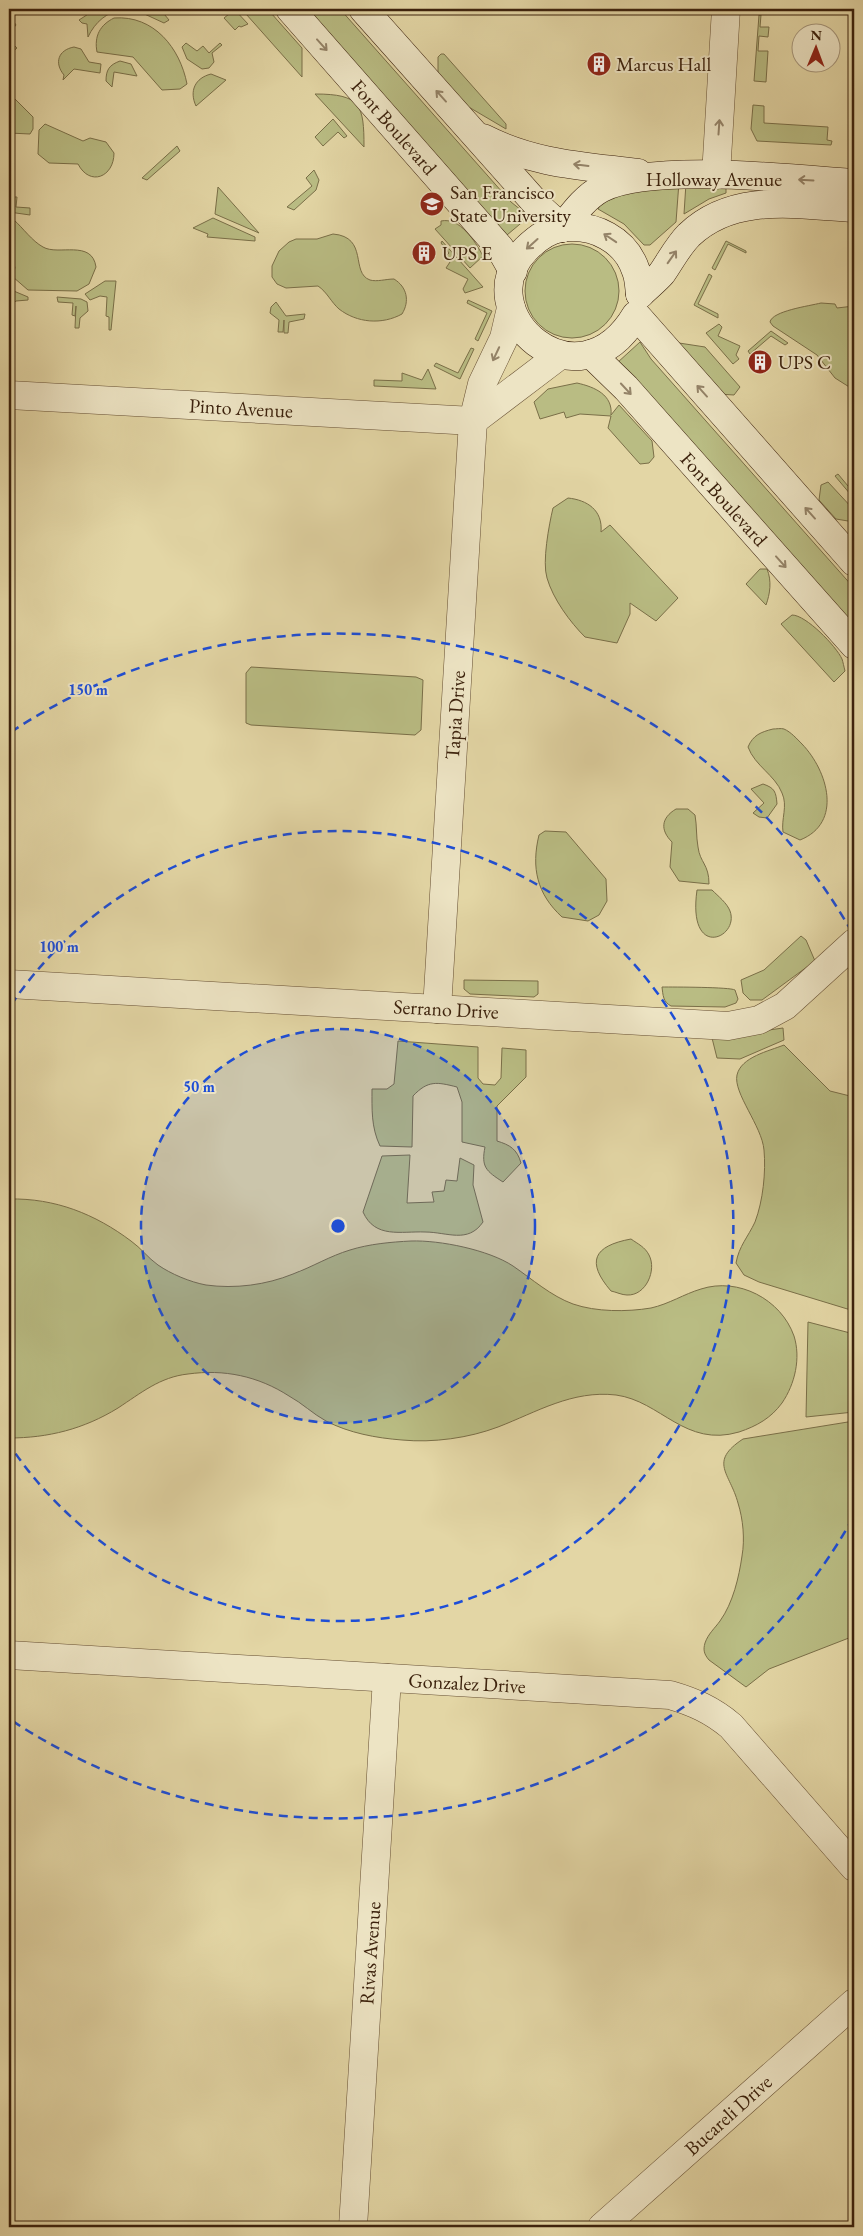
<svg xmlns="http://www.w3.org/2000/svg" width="863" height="2236" font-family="'EB Garamond',serif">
<rect width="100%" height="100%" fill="#e3d6a5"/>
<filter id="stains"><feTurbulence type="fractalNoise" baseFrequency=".004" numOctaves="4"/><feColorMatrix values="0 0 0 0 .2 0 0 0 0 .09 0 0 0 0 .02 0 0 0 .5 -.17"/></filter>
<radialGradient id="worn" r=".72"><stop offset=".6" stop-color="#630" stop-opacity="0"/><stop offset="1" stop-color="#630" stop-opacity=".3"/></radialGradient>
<!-- green -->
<g fill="#b9bc83" stroke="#7a6f48">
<path d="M 96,9 L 123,9 C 107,12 95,22 88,37 L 87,24 L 82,23 L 79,20 Z"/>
<polygon points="139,9 160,9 169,20 164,23 138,11"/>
<polygon points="225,9 234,9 248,24 241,27 239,26 235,30 224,18 229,14"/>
<polygon points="305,9 340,9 511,202 526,214 526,219 507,235"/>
<polygon points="259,10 271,13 302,48 302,77 246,14"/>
<polygon points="759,15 761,15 760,27 769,27 768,37 759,36 758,51 768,51 766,82 754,81"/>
<path d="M 114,18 C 154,15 180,48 187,84 L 180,89 L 162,90 L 133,57 L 97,52 C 94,36 100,25 114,18 Z"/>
<polygon points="14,22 16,25 11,31 13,33 10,35 14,39 11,42 17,48 9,55 9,26"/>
<polygon points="186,43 197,51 203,46 209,53 220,43 222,45 212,53 214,62 209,68 202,69 187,59 182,47"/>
<path d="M 74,47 L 81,49 L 89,62 L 101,64 L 100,73 L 74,69 L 63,80 L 64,75 C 54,63 58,50 74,47 Z"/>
<polygon points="441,54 444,54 506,124 506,129 467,106 438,76 438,57"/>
<path d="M 120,61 L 131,64 L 137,76 L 114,72 L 112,87 L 106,81 C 106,70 109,65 120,61 Z"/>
<path d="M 211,74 L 226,80 L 196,106 C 189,91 195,78 211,74 Z"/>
<path d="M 315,94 C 361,94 364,105 364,147 Z"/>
<polygon points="9,97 15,99 33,117 33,129 30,134 9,133"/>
<polygon points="753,105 764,106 764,123 828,127 827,140 832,141 831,145 757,141 751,129"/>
<polygon points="333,119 347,136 344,138 338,132 323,146 315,137"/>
<path d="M 45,124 L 83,141 L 90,138 L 106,142 L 114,153 C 114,177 90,187 78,164 L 49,163 L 38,154 L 39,130 Z"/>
<polygon points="177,146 180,151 147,180 142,178"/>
<polygon points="314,170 319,180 316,190 294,210 287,207 312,186 306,178"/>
<path d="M 679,182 L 676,222 L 650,245 L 644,245 L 624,224 L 598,209 C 602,193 663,186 679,182 Z"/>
<polygon points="13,183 12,206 13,197 17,197 16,207 30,208 30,215 9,212 9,185"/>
<polygon points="686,183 726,186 726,193 709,199 684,214"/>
<polygon points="218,187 259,233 215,214"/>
<polygon points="213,218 255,237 255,241 207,237 208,234 193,228"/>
<path d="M 14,220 C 23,228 32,241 43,247 C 58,256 92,239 96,267 L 89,284 L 77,291 L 28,290 L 13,277 L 15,267 L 9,259 L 9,221 Z"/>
<path d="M 441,221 C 460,217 475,241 483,256 L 470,268 L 435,229 L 441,225 Z"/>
<path d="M 333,234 C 369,237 350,273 370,280 C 377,282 386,279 394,279 C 407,287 410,301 402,314 C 382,325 357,323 339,309 C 331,302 327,292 318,286 L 286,288 L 277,284 L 272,277 L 272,266 L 279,251 L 289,242 L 296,239 L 317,239 Z"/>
<polygon points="442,241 483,287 465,293 463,289 468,279 446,268 450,262 446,256 449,253 441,243"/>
<polygon points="726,241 746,251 746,253 728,244 715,270 712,268"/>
<circle cx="572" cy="291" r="47"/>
<polygon points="709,274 712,276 698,304 718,314 718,318 694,305"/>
<polygon points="105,281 116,281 111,330 109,330 109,317 106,316 107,297 100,296 90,300 85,294"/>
<polygon points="9,289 28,297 28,300 16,301 11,305 11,312 9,306 9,309"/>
<polygon points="57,297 81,299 87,302 88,311 80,318 79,328 75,328 76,306 75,316 72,315 73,303 58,302"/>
<polygon points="468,300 492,311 478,341 475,339 487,313 467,303"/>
<polygon points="276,302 286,316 305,314 304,319 289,322 288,333 284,333 284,320 283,332 278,332 279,320 270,313 271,307"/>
<path d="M 821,303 L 835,304 L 837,308 L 854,306 L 854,390 L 835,378 L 817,355 L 773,326 L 770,322 C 772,311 809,306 821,303 Z"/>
<polygon points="719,324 722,327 718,336 740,346 736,355 739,359 733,364 706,333"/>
<polygon points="771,331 788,343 785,345 771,336 750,354 748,351"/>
<polygon points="640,342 651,359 854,588 854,628 617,363"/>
<polygon points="679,343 705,347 740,387 734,395 718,394 676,347"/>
<polygon points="471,348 474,349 460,379 434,366 436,363 458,373"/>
<polygon points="428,369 436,389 374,386 374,380 402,381 402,373 422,380"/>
<path d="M 577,383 C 595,387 613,395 611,415 L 619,405 L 652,441 L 654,457 L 649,463 L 640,464 L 608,428 L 611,416 L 580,414 L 566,418 L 564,412 L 540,419 L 534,402 L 548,389 Z"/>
<polygon points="838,474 848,486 854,481 854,492 851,495 835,476"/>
<polygon points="828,482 854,510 854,522 836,519 819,500 821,485"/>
<path d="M 568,498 C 587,500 603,510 601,532 L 610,525 L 678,598 L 656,621 L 630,603 L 630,614 L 617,643 L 585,637 C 570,622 553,599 547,578 C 542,562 549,525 553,508 Z"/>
<path d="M 760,569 L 767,569 C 772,581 770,594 766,605 L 746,584 Z"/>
<path d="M 792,615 C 806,615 836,646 842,659 C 843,662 844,667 845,671 L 834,682 L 781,624 Z"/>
<polygon points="251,667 416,677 423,680 421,730 415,735 251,725 246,723 246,673"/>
<path d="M 773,729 C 776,729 781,728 784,729 C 791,732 797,739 802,744 C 828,771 843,823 800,840 L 783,832 C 781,819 788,806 782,793 C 775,775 755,766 748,747 C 753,735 761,732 773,729 Z"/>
<path d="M 763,784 C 775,788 776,792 777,804 L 767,818 L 759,817 L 753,813 L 764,803 L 751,789 Z"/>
<path d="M 676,809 L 688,809 L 695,815 C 697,826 696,836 698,847 C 700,863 709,864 709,884 L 679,881 L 670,867 L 672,842 C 660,830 661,818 676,809 Z"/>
<path d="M 545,831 L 566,832 L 606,879 L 607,901 L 599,915 L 588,921 L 562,917 C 537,894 531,868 539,835 Z"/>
<path d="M 697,890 L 712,890 C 718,896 727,903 730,911 C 740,938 687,961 697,890 Z"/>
<polygon points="801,936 806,940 815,961 762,1000 750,1000 743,993 741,980 764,970"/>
<polygon points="464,980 538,981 538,994 534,997 470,994 464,989"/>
<path d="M 662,987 C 674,987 730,987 735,990 L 738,999 L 736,1003 L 725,1007 L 671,1006 C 663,1002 663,995 662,987 Z"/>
<polygon points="783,1028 784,1040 740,1059 717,1058 712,1038"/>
<path d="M 398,1041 L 478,1047 L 478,1078 L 483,1084 L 495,1085 L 501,1078 L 502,1048 L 526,1050 L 526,1077 L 497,1106 L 497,1141 C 510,1145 517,1149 521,1163 L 503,1182 C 486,1171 481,1167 485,1147 L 462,1142 L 462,1102 L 457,1087 C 437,1082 428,1080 413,1096 L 412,1147 L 380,1146 C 371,1127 372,1109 372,1089 L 387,1089 L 394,1084 Z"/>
<path d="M 784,1045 L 830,1091 L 854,1097 L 854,1311 L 759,1282 L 744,1275 L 736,1263 C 739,1246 748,1237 755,1222 C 763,1201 766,1172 764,1150 C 762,1126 733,1093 737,1075 C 741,1057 769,1051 784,1045 Z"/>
<path d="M 410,1155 L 407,1203 L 434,1202 L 432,1192 L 444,1191 L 446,1180 L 457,1181 L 460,1158 L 474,1165 L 473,1185 L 483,1222 C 468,1244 447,1232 425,1232 C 401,1231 375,1239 363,1212 L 382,1156 Z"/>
<path d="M 9,1199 C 55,1198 95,1214 131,1241 C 141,1248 148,1258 158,1265 C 171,1274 190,1282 206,1285 C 235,1289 266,1285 293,1274 C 312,1267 330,1256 350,1250 C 369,1244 391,1242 411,1241 C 440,1240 489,1250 513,1266 C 532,1279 551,1296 573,1304 C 596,1312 627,1312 651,1308 C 669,1304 684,1294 701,1289 C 738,1277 781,1299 794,1336 C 801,1358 795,1384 782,1403 C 771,1418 757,1426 739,1432 C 685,1448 661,1401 616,1395 C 572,1390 537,1412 498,1427 C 469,1438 433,1443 402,1440 C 376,1438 349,1433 326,1421 C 313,1414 302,1403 289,1396 C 258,1376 224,1369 188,1374 C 160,1377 141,1393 118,1408 C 84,1429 48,1438 9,1438 Z"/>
<path d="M 631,1239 C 638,1244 645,1247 649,1255 C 657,1270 646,1296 627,1295 C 622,1295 616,1292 611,1291 C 586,1262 593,1246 631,1239 Z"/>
<polygon points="808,1322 854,1334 854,1412 806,1417"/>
<path d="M 854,1421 L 854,1636 L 769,1669 L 746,1687 L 709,1660 C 704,1654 703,1650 705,1643 C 708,1634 715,1628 720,1621 C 733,1603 739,1577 742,1556 C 745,1539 743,1519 738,1503 C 730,1473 708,1462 743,1439 Z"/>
</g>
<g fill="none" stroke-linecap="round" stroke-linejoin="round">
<defs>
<g id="street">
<polyline points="716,175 726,9"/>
<polyline points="9,395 473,421"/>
<polyline points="473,421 560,355"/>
<polyline points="9,984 728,1026 759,1020 785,1006 854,943"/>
<polyline points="437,1009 473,421 482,384 504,338 511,308"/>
<path d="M 9,1655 L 670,1695 C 694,1702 712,1710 731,1726 L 854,1867"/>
<polyline points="353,2227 387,1678"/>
<polyline points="602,2227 854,2003"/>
</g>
<g id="secondary">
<polyline points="290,9 500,248 513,271"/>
<polyline points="363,9 541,209 562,228"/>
<path d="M 483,138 C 534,164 583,166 638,173"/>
<path d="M 562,228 C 573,214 585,197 602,188 C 652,163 795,179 854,183"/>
<path d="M 640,294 C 639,287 639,278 636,271 C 626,240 594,223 561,228 C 547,230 536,239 526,249 C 465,311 577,414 636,315 L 854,562"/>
<path d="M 640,294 C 647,287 656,280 662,273 C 671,260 678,246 689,235 C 734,192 798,205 854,208"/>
<polyline points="591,354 626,388 854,645"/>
</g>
</defs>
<!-- street casing -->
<use href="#street" stroke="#664f33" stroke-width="29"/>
<!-- secondary casing -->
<use href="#secondary" stroke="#3c220d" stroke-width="29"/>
<!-- street -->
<use href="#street" stroke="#ede4c4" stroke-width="28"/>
<!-- secondary -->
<use href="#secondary" stroke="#ede4c4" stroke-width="28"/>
</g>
<!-- one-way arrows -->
<defs><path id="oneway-shaft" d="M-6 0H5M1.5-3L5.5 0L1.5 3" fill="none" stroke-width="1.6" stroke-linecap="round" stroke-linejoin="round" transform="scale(1.25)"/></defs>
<g stroke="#948368">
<use href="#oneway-shaft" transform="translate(322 45) rotate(48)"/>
<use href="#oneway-shaft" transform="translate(441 96) rotate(-132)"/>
<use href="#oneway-shaft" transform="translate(719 127) rotate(-86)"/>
<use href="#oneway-shaft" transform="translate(581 165) rotate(-173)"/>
<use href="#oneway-shaft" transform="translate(806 180) rotate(-177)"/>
<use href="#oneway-shaft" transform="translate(610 238) rotate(-146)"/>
<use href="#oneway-shaft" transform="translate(532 244) rotate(138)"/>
<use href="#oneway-shaft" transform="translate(672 257) rotate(-55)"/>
<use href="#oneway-shaft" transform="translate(496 354) rotate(115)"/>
<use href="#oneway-shaft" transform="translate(626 389) rotate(47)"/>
<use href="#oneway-shaft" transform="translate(702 391) rotate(-132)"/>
<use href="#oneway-shaft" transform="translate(810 513) rotate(-132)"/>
<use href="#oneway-shaft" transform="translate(781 562) rotate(48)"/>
</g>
<!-- distance rings -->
<circle cx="338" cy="1226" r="197" fill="#1d4ed8" fill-opacity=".12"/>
<g fill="none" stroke="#1d4ed8" stroke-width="2.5" stroke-dasharray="9 6">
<circle cx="338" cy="1226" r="197"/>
<path d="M11 1005A395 395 0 1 1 11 1447"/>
<path d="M853 1518A592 592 0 0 1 11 1720M11 732A592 592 0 0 1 853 934"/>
</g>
<!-- icons -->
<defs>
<symbol id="building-disc" viewBox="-11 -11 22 22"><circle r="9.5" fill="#8f2418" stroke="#ede4c4"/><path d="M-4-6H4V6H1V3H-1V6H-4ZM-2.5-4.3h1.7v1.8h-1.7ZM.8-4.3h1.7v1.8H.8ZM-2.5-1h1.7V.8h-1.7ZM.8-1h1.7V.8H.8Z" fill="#fff"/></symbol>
<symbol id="university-disc" viewBox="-11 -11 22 22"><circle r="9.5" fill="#8f2418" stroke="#ede4c4"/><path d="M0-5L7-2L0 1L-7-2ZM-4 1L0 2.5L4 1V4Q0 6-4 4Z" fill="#fff"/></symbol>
</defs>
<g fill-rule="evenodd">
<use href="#building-disc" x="585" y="50" width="28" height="28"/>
<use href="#university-disc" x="418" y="190" width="28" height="28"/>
<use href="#building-disc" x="410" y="239" width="28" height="28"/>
<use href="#building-disc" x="746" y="348" width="28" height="28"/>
</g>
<g text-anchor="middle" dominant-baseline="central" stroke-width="4" stroke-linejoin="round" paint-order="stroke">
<!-- poi labels -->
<g font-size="20" fill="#3c220d" stroke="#ede4c4" text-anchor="start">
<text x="616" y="64">Marcus Hall</text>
<text x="450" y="192">San Francisco<tspan x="450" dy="23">State University</tspan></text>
<text x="442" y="253">UPS E</text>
<text x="778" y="362">UPS C</text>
</g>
<!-- street labels -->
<g font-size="20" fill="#3c220d" stroke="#ede4c4">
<text transform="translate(394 127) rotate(49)">Font Boulevard</text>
<text x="714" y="179">Holloway Avenue</text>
<text transform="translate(241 408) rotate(3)">Pinto Avenue</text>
<text transform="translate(724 499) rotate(48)">Font Boulevard</text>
<text transform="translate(455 715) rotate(-86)">Tapia Drive</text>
<text transform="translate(446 1009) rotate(3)">Serrano Drive</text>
<text transform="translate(467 1683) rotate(3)">Gonzalez Drive</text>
<text transform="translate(370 1953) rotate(-86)">Rivas Avenue</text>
<text transform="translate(728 2115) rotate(-42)">Bucareli Drive</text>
</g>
</g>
<circle cx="338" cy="1226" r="8" fill="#1d4ed8" stroke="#ede4c4" stroke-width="2.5"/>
<g font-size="15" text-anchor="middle" font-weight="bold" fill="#1d4ed8" stroke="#ede4c4" stroke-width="4" stroke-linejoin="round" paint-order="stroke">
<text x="88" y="695">150 m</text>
<text x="59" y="952">100 m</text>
<text x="199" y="1092">50 m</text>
</g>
<!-- margin -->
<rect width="863" height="2236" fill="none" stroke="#e3d6a5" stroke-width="30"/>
<rect x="10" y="10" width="843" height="2216" fill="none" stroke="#3c220d" stroke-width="2.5"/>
<rect x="15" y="15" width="833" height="2206" fill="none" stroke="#3c220d"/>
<!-- north arrow -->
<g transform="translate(816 48) rotate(1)"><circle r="24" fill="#ede4c4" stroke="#a6967b"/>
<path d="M0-4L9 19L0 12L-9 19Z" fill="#8f2418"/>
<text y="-8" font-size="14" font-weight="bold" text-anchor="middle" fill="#3c220d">N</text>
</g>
<rect width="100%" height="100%" filter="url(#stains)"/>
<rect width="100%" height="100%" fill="url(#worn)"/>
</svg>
